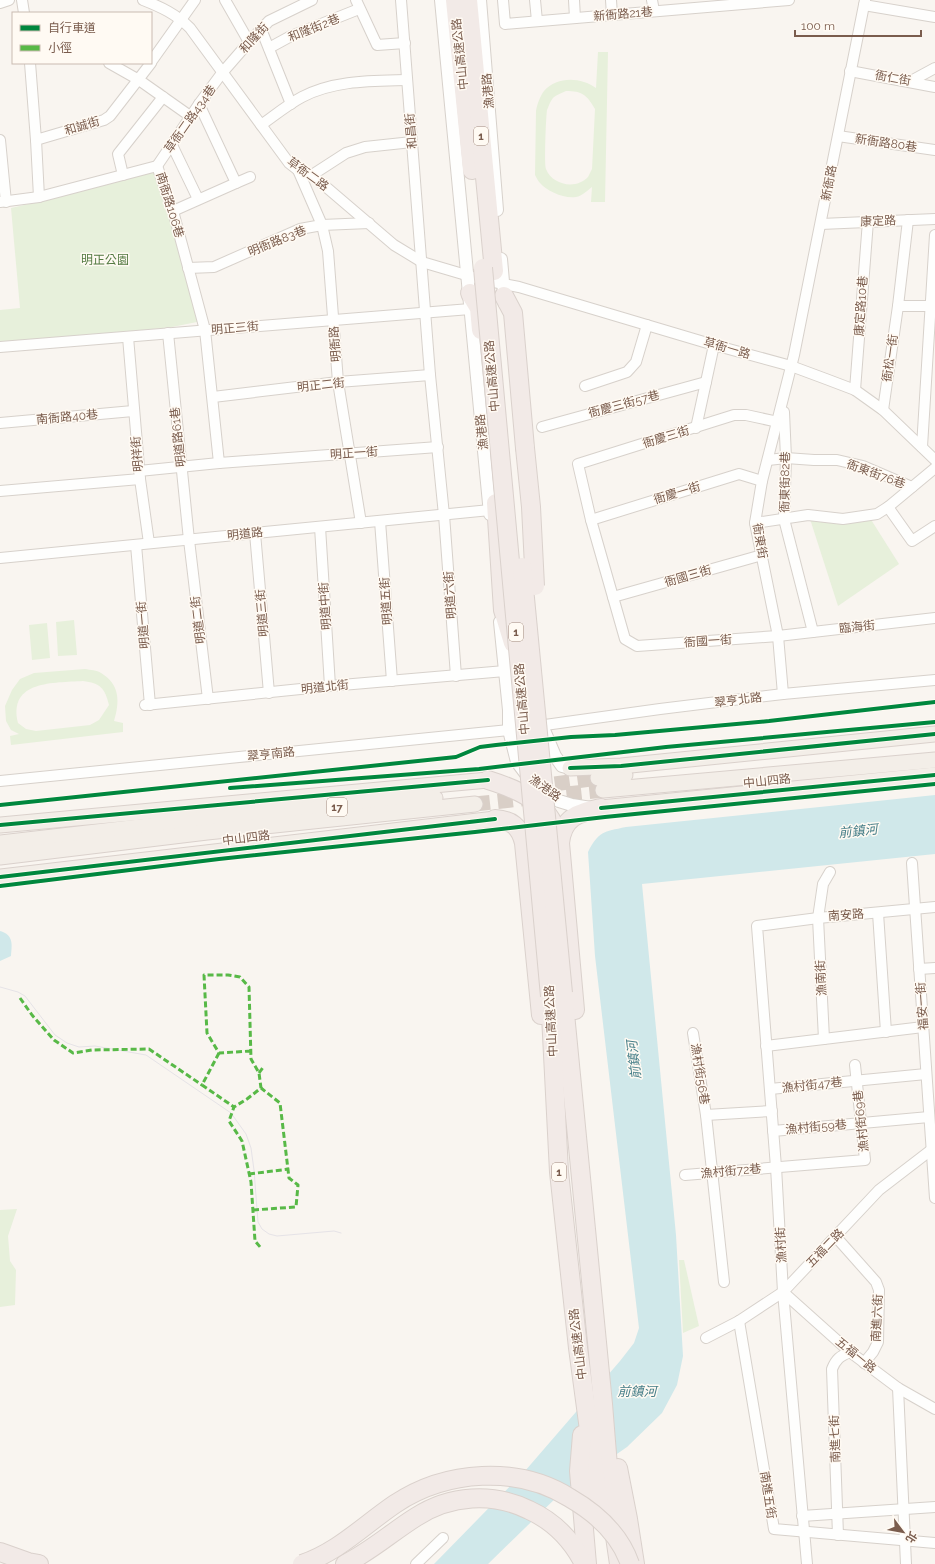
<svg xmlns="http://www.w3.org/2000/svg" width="935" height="1564" font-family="Raleway,'Noto Sans TC',sans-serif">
<rect width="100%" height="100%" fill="#f9f5f0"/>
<!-- green -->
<g fill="#e7f0db" fill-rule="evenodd">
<path d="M 598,52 L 608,52 L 605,202 L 591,202 L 592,187 C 588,190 582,196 576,197 C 564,199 547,191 540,183 C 538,181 536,177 535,175 L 536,111 C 537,105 540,96 544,91 C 557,76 581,77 596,88 ZM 566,91 C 582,91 587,95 595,109 L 592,169 C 591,171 589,175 588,177 C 576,190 552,185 546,169 C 544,164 546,116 547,110 C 548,108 549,104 551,101 C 554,95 560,94 566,91 Z"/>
<polygon points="155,170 170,212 202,321 172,327 0,345 0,310 20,308 11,208 42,201"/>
<polygon points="870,518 899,564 838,606 810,519"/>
<polygon points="74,620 77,655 58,656 56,622"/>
<polygon points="47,623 50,658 32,660 29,625"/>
<path d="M 85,669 C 90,670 97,670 101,673 C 120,684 120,702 114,721 L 123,723 L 123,732 L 11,745 L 10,736 L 19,734 L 11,730 L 6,721 L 5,706 L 12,690 L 20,679 L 34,673 ZM 83,681 C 100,683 105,688 109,705 L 99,720 L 90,725 L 36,731 L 26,729 L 18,723 C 8,680 54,683 83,681 Z"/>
<polygon points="17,1209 8,1236 10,1261 16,1270 15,1305 0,1307 0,1210"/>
<polygon points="679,1260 684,1260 699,1326 683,1333"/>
</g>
<!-- water -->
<g fill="#d0e8ea">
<path d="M 935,795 L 935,854 L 642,884 L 676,1235 L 683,1356 L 677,1385 L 662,1413 L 627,1447 L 562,1492 L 488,1564 L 434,1564 L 525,1471 L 620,1361 L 634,1343 L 639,1328 L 595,956 L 588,852 C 599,831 603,832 626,827 Z"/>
<path d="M 0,931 C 14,935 12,945 11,956 L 0,961 Z"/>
</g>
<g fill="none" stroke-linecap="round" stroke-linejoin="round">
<!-- primary-tunnel -->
<g stroke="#d9cfc7" stroke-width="15" stroke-dasharray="15 8" stroke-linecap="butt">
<polyline points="532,787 598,778"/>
<polyline points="475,804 603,790"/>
</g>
<defs>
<g id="minor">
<polyline points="22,0 24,13"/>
<path d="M 143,0 C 161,7 176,14 190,28 L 289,163 L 298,170 L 312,175 L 394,245 L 422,262 L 483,280 L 519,287 L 714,345 L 791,366 L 826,379 L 855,390 L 883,410 L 935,460"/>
<polyline points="225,0 249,42"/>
<polyline points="356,0 377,45 405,43"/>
<polyline points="401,0 430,375 444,515 456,676"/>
<polyline points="503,0 505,24 789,0"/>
<polyline points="535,0 537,21"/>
<polyline points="574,0 575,18"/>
<polyline points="611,0 612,15"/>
<polyline points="652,0 654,11"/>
<polyline points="0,3 9,0"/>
<polyline points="864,5 935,17"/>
<polyline points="261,29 291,104"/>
<polyline points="269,48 291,36 359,9"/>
<polyline points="151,62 195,0"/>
<polyline points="30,63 36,140 104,120 110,116 151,63"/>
<polyline points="109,63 139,80 190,116"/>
<polyline points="850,71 935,87"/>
<polyline points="911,81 935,68"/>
<path d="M 261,125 C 274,116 287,105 302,97 C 334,80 372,81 407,80"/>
<polyline points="838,136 935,150"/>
<polyline points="0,140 6,202"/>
<polyline points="36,140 39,197"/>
<polyline points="172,145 198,199"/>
<polyline points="157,166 199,104 222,73 249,42 269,21 312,0"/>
<polyline points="298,170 322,225 328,251 338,382 361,523"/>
<polyline points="123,175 118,154 163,97"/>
<polyline points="312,175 346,153 365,147 412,142"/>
<polyline points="236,183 250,177"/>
<polyline points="0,202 39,197 157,166 173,211 205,330 219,463 438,447"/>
<polyline points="173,211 236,183 199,104"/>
<polyline points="821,224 935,219"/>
<polyline points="188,268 214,267 300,229 322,225 369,223"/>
<polyline points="898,306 935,306"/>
<polyline points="168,333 189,540 208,699"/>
<polyline points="0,347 470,309"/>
<polyline points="585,386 627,372 636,362 647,325"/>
<polyline points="855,390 868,221"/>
<polyline points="213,397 338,382 430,375"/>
<polyline points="883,410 898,306 908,220"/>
<polyline points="784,412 786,458 784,519 813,632"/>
<polyline points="778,422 746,415 734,415 578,464 591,520 625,639 637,646 778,636 935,618"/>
<polyline points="0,423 133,411"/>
<polyline points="542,427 706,382"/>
<polyline points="696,428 714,345"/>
<polyline points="922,447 935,235"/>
<polyline points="768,460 786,458 814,460 837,460 863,466 912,487"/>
<polyline points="139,471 219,463"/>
<polyline points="140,479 149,543"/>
<polyline points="0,491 140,479 128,337"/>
<polyline points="888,507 912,541 935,526"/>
<polyline points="591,520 739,474 762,481"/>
<polyline points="380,521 392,681"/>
<polyline points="755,523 808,515 843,519 877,514 888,507 935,468"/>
<polyline points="320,527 330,686"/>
<polyline points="255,533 269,693"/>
<polyline points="136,545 150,705"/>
<polyline points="0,558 490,510"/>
<polyline points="613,597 762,555"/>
<polyline points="783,694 778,636 755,523 762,481 794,355 865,0"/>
<polyline points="145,705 330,686 505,671"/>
<polyline points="0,781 509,730 660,709 783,694 935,680"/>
<polyline points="912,863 935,1198"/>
<polyline points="878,913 886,1032"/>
<polyline points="919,969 935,968"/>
<polyline points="693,1033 706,1115 724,1282"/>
<polyline points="824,1039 818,918 823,884 830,872"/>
<polyline points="766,1046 923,1027"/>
<polyline points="770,1089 926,1074"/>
<polyline points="706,1115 772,1111"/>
<polyline points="773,1131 929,1117"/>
<polyline points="685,1175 865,1160 855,1065"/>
<polyline points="836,1237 876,1282 879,1290 878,1342 873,1352 864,1363"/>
<polyline points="783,1292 850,1352 898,1388 935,1409"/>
<polyline points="739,1321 774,1529 935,1543"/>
<polyline points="706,1338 739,1321 783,1292 879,1190 935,1147"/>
<polyline points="898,1388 906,1564"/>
<polyline points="802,1516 935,1507"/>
<path d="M 838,1535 L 832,1369 C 836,1359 840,1356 850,1352"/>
<polyline points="416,1564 443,1538"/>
<polyline points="807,1564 783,1292 776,1167 757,926 818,918 935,907"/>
</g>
<g id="tertiary">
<polyline points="441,0 490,514"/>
<polyline points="480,0 497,210"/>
<polyline points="501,259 505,304"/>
<polyline points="500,622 509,710 509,730 517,762 526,774 559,801 572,805 591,808"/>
<polyline points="541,723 555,756 562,766 570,768"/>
</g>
<g id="primary">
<polyline points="570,768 621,766 935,734"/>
<polyline points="598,778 625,775"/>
<polyline points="603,790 935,760"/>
<polyline points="601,808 935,775"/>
<polyline points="0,825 488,780"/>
<polyline points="0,843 201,820 435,798"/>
<polyline points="0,857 207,832 475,804"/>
<polyline points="0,877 495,819"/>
</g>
<g id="motorway">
<polyline points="455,0 472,170"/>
<polyline points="468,0 494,271"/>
<polyline points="470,293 479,308 481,330"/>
<polyline points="504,296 513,313 525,448"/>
<polyline points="496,503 503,610 513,643"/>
<path d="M 488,780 C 523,791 552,804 560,843 L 575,1010"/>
<path d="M 495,819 C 511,820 520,826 524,843 L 541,1015"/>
<path d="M 560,843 C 563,816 579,813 601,808"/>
<polyline points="563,993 603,1404 612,1516 619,1564"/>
<polyline points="550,996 559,1172 578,1348 600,1512"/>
<polyline points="582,1435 579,1471 587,1564"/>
<polyline points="618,1468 628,1519 635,1564"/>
<polyline points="0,1552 28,1562 39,1564"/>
<path d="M 345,1564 C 371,1551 392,1532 416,1517 C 450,1495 493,1492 529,1510 C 553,1521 572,1540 584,1564"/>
</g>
</defs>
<!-- minor casing -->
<use href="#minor" stroke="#d7d1cb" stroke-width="12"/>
<!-- tertiary casing -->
<use href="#tertiary" stroke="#d7d1cb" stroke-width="14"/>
<!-- primary casing -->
<use href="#primary" stroke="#dad1cc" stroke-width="17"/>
<!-- motorway casing -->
<use href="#motorway" stroke="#dad1cc" stroke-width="20"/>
<!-- minor -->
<use href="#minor" stroke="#fefefd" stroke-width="10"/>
<!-- tertiary -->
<use href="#tertiary" stroke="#fefefd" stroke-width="12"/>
<!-- primary -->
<use href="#primary" stroke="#f3eee8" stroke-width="15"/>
<!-- motorway -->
<use href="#motorway" stroke="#f2eae7" stroke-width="18"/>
<!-- tram -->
<polyline stroke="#e6e3e7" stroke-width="1" points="0,987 18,992 25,996 55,1035 67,1043 79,1047 95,1046 146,1055 231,1113 246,1134 251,1148 254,1170 258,1222 262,1229 269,1234 277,1236 334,1231 341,1233"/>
<defs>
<g id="motorway-bridge">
<polyline points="483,268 550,996"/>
<polyline points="525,448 531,507 535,586"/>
<polyline points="522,567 563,993"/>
<path d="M 302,1564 C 338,1552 364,1525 395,1504 C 446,1470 518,1465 570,1498 C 596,1513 620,1535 630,1564"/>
</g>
</defs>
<!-- motorway-bridge casing -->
<use href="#motorway-bridge" stroke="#dad1cc" stroke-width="20" stroke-linecap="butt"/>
<!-- motorway-bridge -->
<use href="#motorway-bridge" stroke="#f2eae7" stroke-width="18"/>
<!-- quiet -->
<g stroke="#58b947" stroke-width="3" stroke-dasharray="6 3" stroke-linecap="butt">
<polyline points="20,998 32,1015 54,1040 73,1053 92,1050 149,1049 202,1085"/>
<polyline points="251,1051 219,1053 207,1033 204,975 228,975 240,977 249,987 251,1059 259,1073 261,1088 247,1099 234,1107 229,1121 242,1141 251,1182 255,1241 261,1248"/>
<polyline points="219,1053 202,1085 234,1107"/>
<polyline points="259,1073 264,1066"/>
<polyline points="249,1174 289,1169"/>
<polyline points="253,1210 296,1207 298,1185 289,1178 280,1103 261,1088"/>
</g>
<defs>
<g id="cycleway">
<polyline points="570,768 621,766 935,734"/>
<polyline points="230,788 479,769 666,747 935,722"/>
<polyline points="0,805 456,757 480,747 496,745 571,737 615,735 769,721 935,702"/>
<polyline points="601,808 935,775"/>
<polyline points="0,825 488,780"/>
<polyline points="0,877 495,819"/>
<polyline points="0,886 219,859 475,832 605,817 935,784"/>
</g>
</defs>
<!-- cycleway casing -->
<use href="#cycleway" stroke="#fffaf3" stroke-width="6"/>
<!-- cycleway -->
<use href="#cycleway" stroke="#00873e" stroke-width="4"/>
</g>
<g text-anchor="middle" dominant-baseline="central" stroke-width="3" stroke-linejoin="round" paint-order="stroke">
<!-- shield labels -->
<g fill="#fffaf3" stroke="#a28b7f" stroke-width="1">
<rect x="474" y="127" width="14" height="18" rx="3"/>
<rect x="509" y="623" width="14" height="18" rx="3"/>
<rect x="327" y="798" width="20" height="18" rx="3"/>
<rect x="552" y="1163" width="14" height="18" rx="3"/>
</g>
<g font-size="11" font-weight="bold" fill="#7a5c4d">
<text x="481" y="136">1</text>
<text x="516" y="632">1</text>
<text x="337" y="807">17</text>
<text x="559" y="1172">1</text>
</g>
<!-- street labels -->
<g font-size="12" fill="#7a5c4d" stroke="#fffaf3">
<text transform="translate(623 14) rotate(-5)">新衙路21巷</text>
<text transform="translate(314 28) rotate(-22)">和隆街2巷</text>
<text transform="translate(254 38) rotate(-47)">和隆街</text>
<text transform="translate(460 54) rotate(-96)">中山高速公路</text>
<text transform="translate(893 78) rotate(10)">衙仁街</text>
<text transform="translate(488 91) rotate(-95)">漁港路</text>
<text transform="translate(190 119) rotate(-55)">草衙二路434巷</text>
<text transform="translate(82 126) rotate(-17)">和誠街</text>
<text transform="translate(411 131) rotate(-95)">和昌街</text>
<text transform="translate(886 143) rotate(8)">新衙路80巷</text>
<text transform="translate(308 174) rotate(36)">草衙二路</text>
<text transform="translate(829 183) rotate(-79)">新衙路</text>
<text transform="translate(170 205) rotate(73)">南衙路106巷</text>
<text transform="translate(878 221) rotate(-2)">康定路</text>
<text transform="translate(277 241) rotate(-22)">明衙路83巷</text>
<text transform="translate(861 306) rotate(-86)">康定路10巷</text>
<text transform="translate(235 328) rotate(-5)">明正三街</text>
<text transform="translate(335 344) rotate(-94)">明衙路</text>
<text transform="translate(727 348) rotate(16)">草衙一路</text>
<text transform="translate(890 358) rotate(-82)">衙松一街</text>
<text transform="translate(492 376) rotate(-95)">中山高速公路</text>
<text transform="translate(321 385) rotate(-6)">明正二街</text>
<text transform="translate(624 404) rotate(-15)">衙慶三街57巷</text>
<text transform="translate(67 417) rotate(-5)">南衙路40巷</text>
<text transform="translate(482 432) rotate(-96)">漁港路</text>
<text transform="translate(178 437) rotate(-96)">明道路61巷</text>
<text transform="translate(666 437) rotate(-17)">衙慶三街</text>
<text transform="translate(354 453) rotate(-4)">明正一街</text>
<text transform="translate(137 454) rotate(-95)">明祥街</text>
<text transform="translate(876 474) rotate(20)">衙東街76巷</text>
<text transform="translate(785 482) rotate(-89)">衙東街82巷</text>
<text transform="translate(677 493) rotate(-17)">衙慶一街</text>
<text transform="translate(245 534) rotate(-6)">明道路</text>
<text transform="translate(760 541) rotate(80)">衙東街</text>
<text transform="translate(688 576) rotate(-16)">衙國三街</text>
<text transform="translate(450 595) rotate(-94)">明道六街</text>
<text transform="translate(386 601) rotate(-94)">明道五街</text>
<text transform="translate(325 606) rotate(-94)">明道中街</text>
<text transform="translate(262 613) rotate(-95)">明道三街</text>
<text transform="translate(198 620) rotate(-97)">明道二街</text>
<text transform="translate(143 625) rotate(-95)">明道一街</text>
<text transform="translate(857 627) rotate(-6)">臨海街</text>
<text transform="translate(708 641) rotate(-4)">衙國一街</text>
<text transform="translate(325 687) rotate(-6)">明道北街</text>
<text transform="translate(522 699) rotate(-95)">中山高速公路</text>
<text transform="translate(738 700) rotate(-7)">翠亨北路</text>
<text transform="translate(271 754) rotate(-6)">翠亨南路</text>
<text transform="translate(767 781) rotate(-6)">中山四路</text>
<text transform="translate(545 788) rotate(36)">漁港路</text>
<text transform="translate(246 838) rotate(-7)">中山四路</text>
<text transform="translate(846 915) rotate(-4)">南安路</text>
<text transform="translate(821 978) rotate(-93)">漁南街</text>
<text transform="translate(922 1006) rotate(-94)">福安一街</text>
<text transform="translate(551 1021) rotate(-93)">中山高速公路</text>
<text transform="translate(700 1074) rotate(81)">漁村街56巷</text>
<text transform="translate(812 1085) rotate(-6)">漁村街47巷</text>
<text transform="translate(861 1121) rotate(-96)">漁村街69巷</text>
<text transform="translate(816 1127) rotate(-5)">漁村街59巷</text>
<text transform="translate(731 1171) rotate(-5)">漁村街72巷</text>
<text transform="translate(781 1245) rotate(-93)">漁村街</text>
<text transform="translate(825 1248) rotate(-46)">五福二路</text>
<text transform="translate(877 1318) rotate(-87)">南進六街</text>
<text transform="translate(578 1344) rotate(-97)">中山高速公路</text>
<text transform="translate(856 1355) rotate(39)">五福一路</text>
<text transform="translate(835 1439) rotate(-92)">南進七街</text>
<text transform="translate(768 1495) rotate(81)">南進五街</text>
</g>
<!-- park labels -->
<g font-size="12" fill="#537a41" stroke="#fffaf3">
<text x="105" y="260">明正公園</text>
</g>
<!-- water labels -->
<g font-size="13" font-style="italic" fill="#437c86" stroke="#fffaf3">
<text transform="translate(858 831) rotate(-6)">前鎮河</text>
<text transform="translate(634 1060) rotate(-97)">前鎮河</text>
<text x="637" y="1391">前鎮河</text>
</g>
</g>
<!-- legend -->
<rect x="12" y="12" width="140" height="52" fill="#fffaf3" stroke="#cabbb1"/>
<rect x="20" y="25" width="20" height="6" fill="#00873e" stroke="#cabbb1"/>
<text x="48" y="32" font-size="12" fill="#7a5c4d">自行車道</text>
<rect x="20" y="45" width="20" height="6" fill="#58b947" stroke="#cabbb1"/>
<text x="48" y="52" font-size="12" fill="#7a5c4d">小徑</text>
<!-- north arrow -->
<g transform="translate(903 1532) rotate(122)" stroke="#fffaf3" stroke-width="3" paint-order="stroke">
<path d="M0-3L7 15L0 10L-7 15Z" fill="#7a5c4d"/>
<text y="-6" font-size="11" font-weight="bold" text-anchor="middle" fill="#7a5c4d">北</text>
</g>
<!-- scale -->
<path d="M795 30v6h126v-6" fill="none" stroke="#7a5c4d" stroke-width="2"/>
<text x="801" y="30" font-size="12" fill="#7a5c4d" stroke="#fffaf3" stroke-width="3" paint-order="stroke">100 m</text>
</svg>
